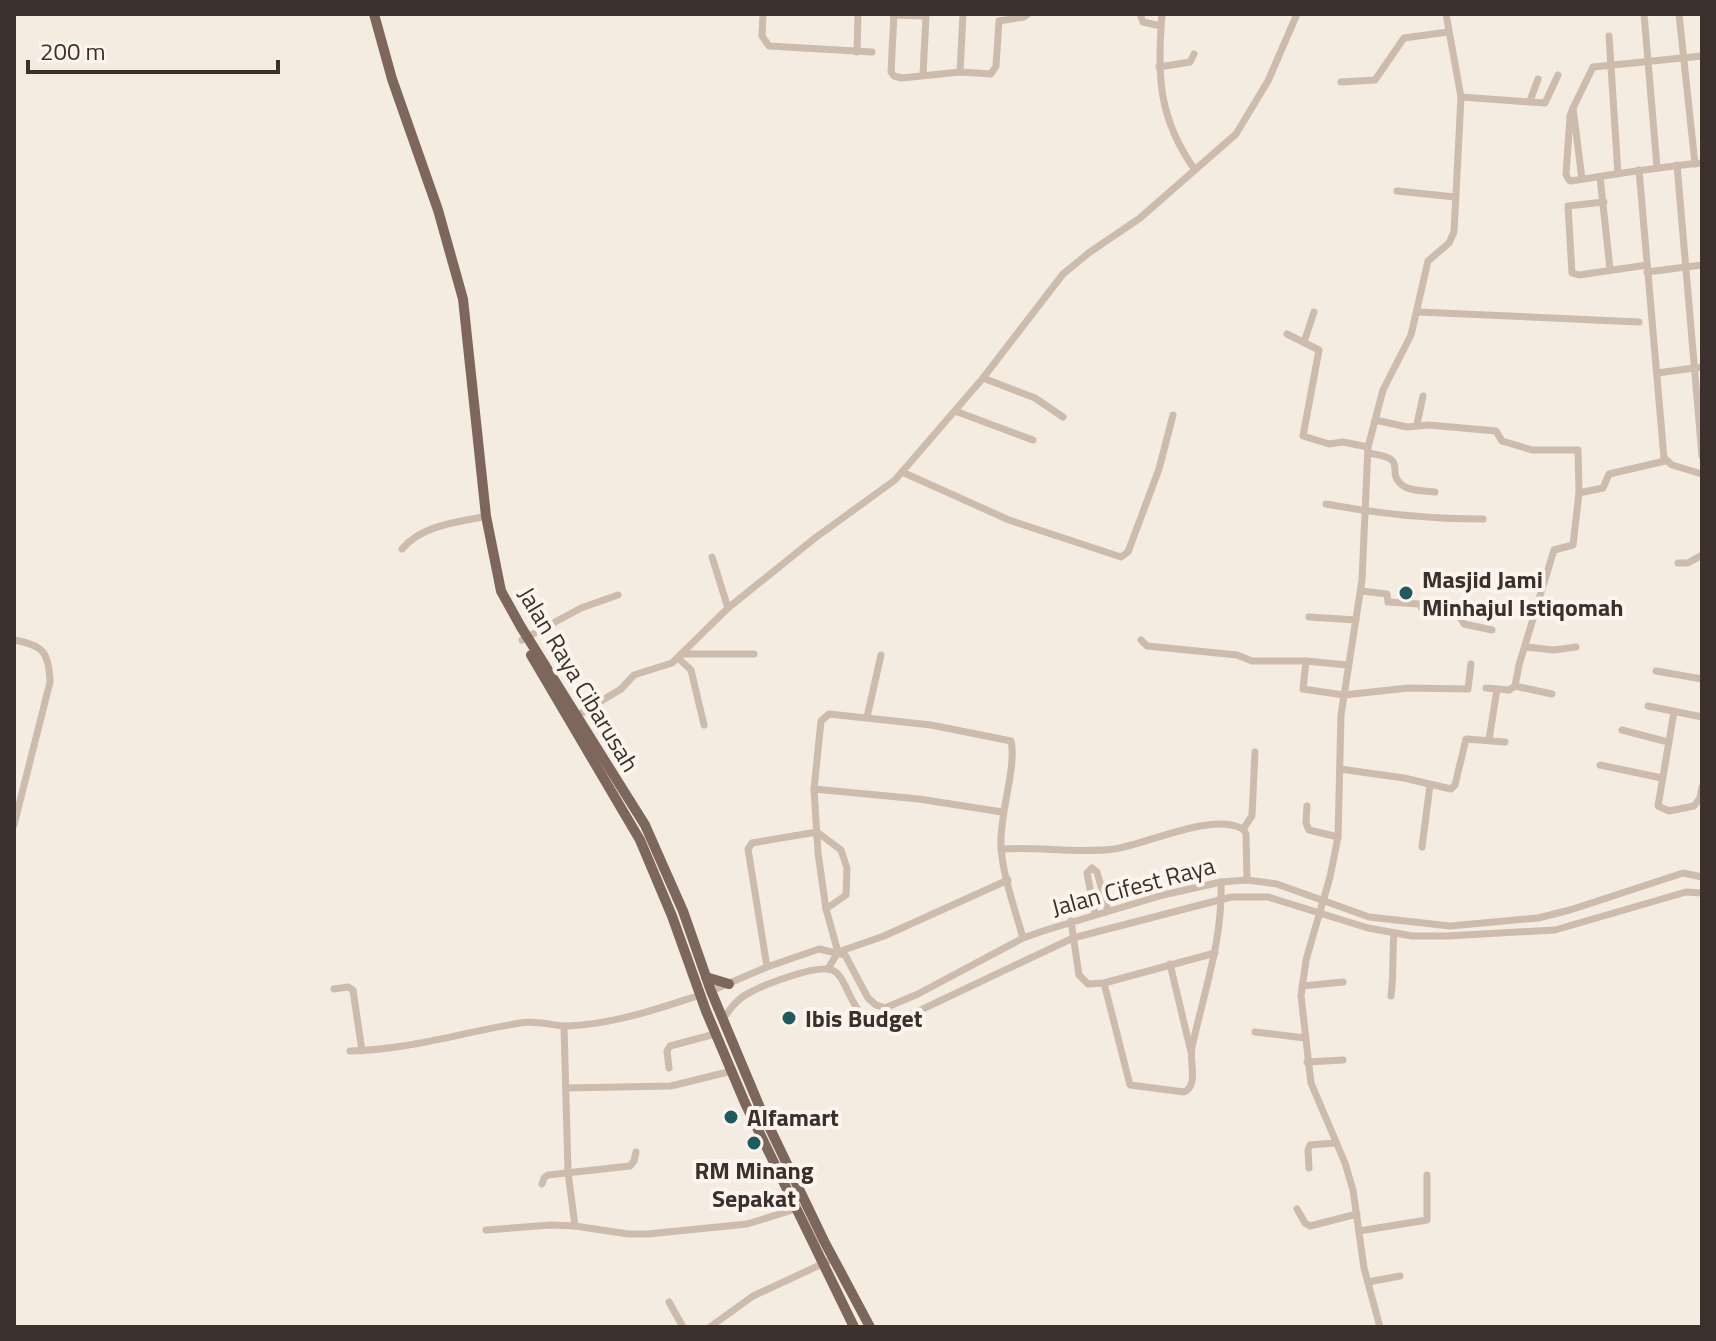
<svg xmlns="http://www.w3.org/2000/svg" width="1716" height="1341" font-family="'Titillium Web',sans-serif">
<rect width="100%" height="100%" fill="#f4ebe1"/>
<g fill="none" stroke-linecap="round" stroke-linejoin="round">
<!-- street -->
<g stroke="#cdbbac" stroke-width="7">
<polyline points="763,14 762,36 769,46 872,52"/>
<polyline points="894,14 891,72 894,76 902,78 960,72 991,74 996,66 999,21 1024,17 1028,14"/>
<polyline points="1140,14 1143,22 1161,26"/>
<path d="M 1162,14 C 1157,75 1158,118 1195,170"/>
<polyline points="1644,14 1657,167"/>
<polyline points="1679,14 1695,164"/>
<polyline points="893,15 926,16 923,75"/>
<polyline points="1609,36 1618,174"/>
<polyline points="857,52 858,14"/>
<polyline points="1159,67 1190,62 1194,54"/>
<polyline points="960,72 963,14"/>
<polyline points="1341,82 1375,80 1404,38 1448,32"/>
<polyline points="1461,97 1545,103 1558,75"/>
<polyline points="1530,101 1538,79"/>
<polyline points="1573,108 1593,67 1702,56"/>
<polyline points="1677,165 1702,456"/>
<polyline points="1639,170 1664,458 1672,465 1702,474"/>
<polyline points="1600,177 1610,269"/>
<path d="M 1582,179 L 1573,108 L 1570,116 L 1566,175 L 1569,180 L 1571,181 C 1615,174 1658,167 1702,163"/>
<polyline points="1397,191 1455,197"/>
<polyline points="1604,202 1568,206 1572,273 1579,275 1647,265"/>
<polyline points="1647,272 1702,265"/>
<polyline points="1419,312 1639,322"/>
<polyline points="1287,334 1319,350 1303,436 1329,444 1343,442 1368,447"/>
<polyline points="1304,342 1314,312"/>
<polyline points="1657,373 1702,367"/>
<polyline points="983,378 1035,398 1063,417"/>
<polyline points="955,411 1033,440"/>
<polyline points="1375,420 1407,427 1429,425 1496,431 1502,441 1532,450 1578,450 1579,493"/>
<polyline points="1417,424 1423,396"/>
<path d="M 1368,453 C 1412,459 1384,470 1402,485 C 1409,491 1426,491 1435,492"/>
<polyline points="902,472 1009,520 1121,557 1128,552 1159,469 1173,415"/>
<path d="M 1326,504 C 1378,514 1430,519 1483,519"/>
<path d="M 402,549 C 421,526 456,522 483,517"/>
<polyline points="712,557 728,608"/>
<polyline points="1678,563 1688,563 1702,555"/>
<polyline points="1361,591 1387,594 1388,602 1419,604 1424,611 1460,617 1464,624 1492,630"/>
<polyline points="1309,617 1356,620"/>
<path d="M 14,640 C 43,645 49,652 50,682 L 14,825"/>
<polyline points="522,640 581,608 618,595"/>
<polyline points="1141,640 1147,646 1237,655 1252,661 1306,661 1347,665"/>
<polyline points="1526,647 1554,650 1576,647"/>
<polyline points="681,654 754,654"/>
<polyline points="678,658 691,670 704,725"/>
<polyline points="1306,661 1303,689 1344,695 1408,688 1468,689 1471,664"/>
<polyline points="1656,671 1702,679"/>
<polyline points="1515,686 1552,694"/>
<polyline points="1486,688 1509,690 1515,686 1519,665 1554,550 1573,545 1579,493 1603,488 1609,474 1665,461"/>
<polyline points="1648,706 1702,717"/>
<polyline points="1674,712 1658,806 1669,811 1694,806 1700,798 1702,787"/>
<polyline points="575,717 621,689 634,675 672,663 728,608 815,538 895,480 983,378 1063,274 1090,252 1140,218 1236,134 1268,81 1297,14"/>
<polyline points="867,717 881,655"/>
<polyline points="1622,730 1668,742"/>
<polyline points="1489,740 1497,689"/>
<polyline points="1600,765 1662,778"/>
<polyline points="1340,769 1404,778 1451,789 1455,785 1466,739 1505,742"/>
<polyline points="814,789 919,799 1002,812"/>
<polyline points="1307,806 1306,823 1309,830 1338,837"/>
<polyline points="1243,829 1252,816 1255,752"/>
<polyline points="1422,847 1430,785"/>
<path d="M 1001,849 C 1038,846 1077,854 1114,849 C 1149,844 1210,812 1243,829 L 1246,834 L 1247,880"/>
<polyline points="1095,914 1087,873 1092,868 1097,872 1108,911"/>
<polyline points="1071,921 1079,975 1088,984 1104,983 1215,953"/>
<path d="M 838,952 L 826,909 L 818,853 L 814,789 L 821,721 L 829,714 L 931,725 L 1011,741 C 1017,766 999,815 1001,847 C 1003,877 1015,909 1023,938"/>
<polyline points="1170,964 1191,1052"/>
<polyline points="767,967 748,849 752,843 817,832 841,850 847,868 846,895 826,909"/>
<polyline points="828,969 838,952 884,936 1008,880"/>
<path d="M 1104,983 L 1130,1085 L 1184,1092 C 1199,1086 1189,1061 1192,1047 C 1204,992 1223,939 1221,882"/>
<polyline points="1302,986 1343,982"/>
<polyline points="334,989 348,987 353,990 362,1051"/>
<polyline points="711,991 767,967 819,949 845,955 868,998 876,1005 885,1008 918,994 1023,938 1046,930 1163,895 1221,882 1247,880 1277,884 1369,917 1450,926 1538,918 1570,910 1683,873 1702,877"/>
<path d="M 1391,996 C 1394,974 1392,955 1394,933"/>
<path d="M 723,1019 C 730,1009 738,998 749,993 C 763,985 817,964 832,970 C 851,977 850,1031 891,1024 L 1073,938 L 1231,897 L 1268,897 L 1368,928 L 1412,936 L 1447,936 L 1555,930 L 1686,892 L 1702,893"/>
<polyline points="564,1026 568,1172 575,1226"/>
<polyline points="1255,1032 1305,1038"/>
<path d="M 350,1051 C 408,1050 463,1032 520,1023 C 537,1020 552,1026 568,1026 C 614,1024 657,1009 700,995"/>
<polyline points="1307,1062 1343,1060"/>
<polyline points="669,1068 667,1051 670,1046 715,1034"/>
<polyline points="566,1088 671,1086 732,1071"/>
<polyline points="1309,1168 1308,1150 1310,1145 1336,1143"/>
<polyline points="542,1184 544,1178 548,1175 630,1166 634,1161 636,1152"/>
<polyline points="1297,1209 1305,1223 1310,1226 1357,1214"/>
<polyline points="486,1230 551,1225 575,1226 628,1234 648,1234 747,1224 796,1209"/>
<polyline points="1359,1231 1427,1220 1427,1175"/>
<polyline points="1368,1282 1400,1276"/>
<polyline points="669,1302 683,1327"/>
<polyline points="710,1327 753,1296 833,1259"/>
<polyline points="1380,1327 1364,1268 1353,1190 1345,1163 1311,1083 1301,996 1306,960 1330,877 1338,837 1341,715 1362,580 1368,447 1383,390 1411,335 1428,261 1449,243 1454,232 1461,97 1446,14"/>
</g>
<!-- primary -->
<g stroke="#7d675c" stroke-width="10">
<polyline points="374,14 392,79 438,210 463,299 486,516 501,591 521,627 645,825 683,911 711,991 761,1110 824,1241 870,1327"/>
<polyline points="531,655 640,840 672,916 706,1011 745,1103 854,1327"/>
<polyline points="706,977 729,984"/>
</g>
</g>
<!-- markers -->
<g fill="#1f5a5e" stroke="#fbf5ee" stroke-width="3">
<circle cx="1406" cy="593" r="8"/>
<circle cx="789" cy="1018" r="8"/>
<circle cx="731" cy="1117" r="8"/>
<circle cx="754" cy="1143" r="8"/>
</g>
<g text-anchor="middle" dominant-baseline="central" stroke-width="8" stroke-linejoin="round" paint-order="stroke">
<!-- poi labels -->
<g font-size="24" font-weight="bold" fill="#3b302b" stroke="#fbf5ee" text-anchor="start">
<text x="1422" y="579">Masjid Jami<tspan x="1422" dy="28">Minhajul Istiqomah</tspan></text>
<text x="805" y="1018">Ibis Budget</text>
<text x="747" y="1117">Alfamart</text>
<text x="754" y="1170" text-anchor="middle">RM Minang<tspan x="754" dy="28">Sepakat</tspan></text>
</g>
<!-- street labels -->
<g font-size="24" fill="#3b302b" stroke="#fbf5ee">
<text transform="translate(579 679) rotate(59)">Jalan Raya Cibarusah</text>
<text transform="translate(1133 886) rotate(-15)">Jalan Cifest Raya</text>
</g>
</g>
<!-- border -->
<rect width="1716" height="1341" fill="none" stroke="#3b302b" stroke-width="32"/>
<!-- scale -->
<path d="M28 60v12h250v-12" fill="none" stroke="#3b302b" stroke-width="4"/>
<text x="40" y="60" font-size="24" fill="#3b302b" stroke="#fbf5ee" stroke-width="6" paint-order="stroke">200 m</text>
</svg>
